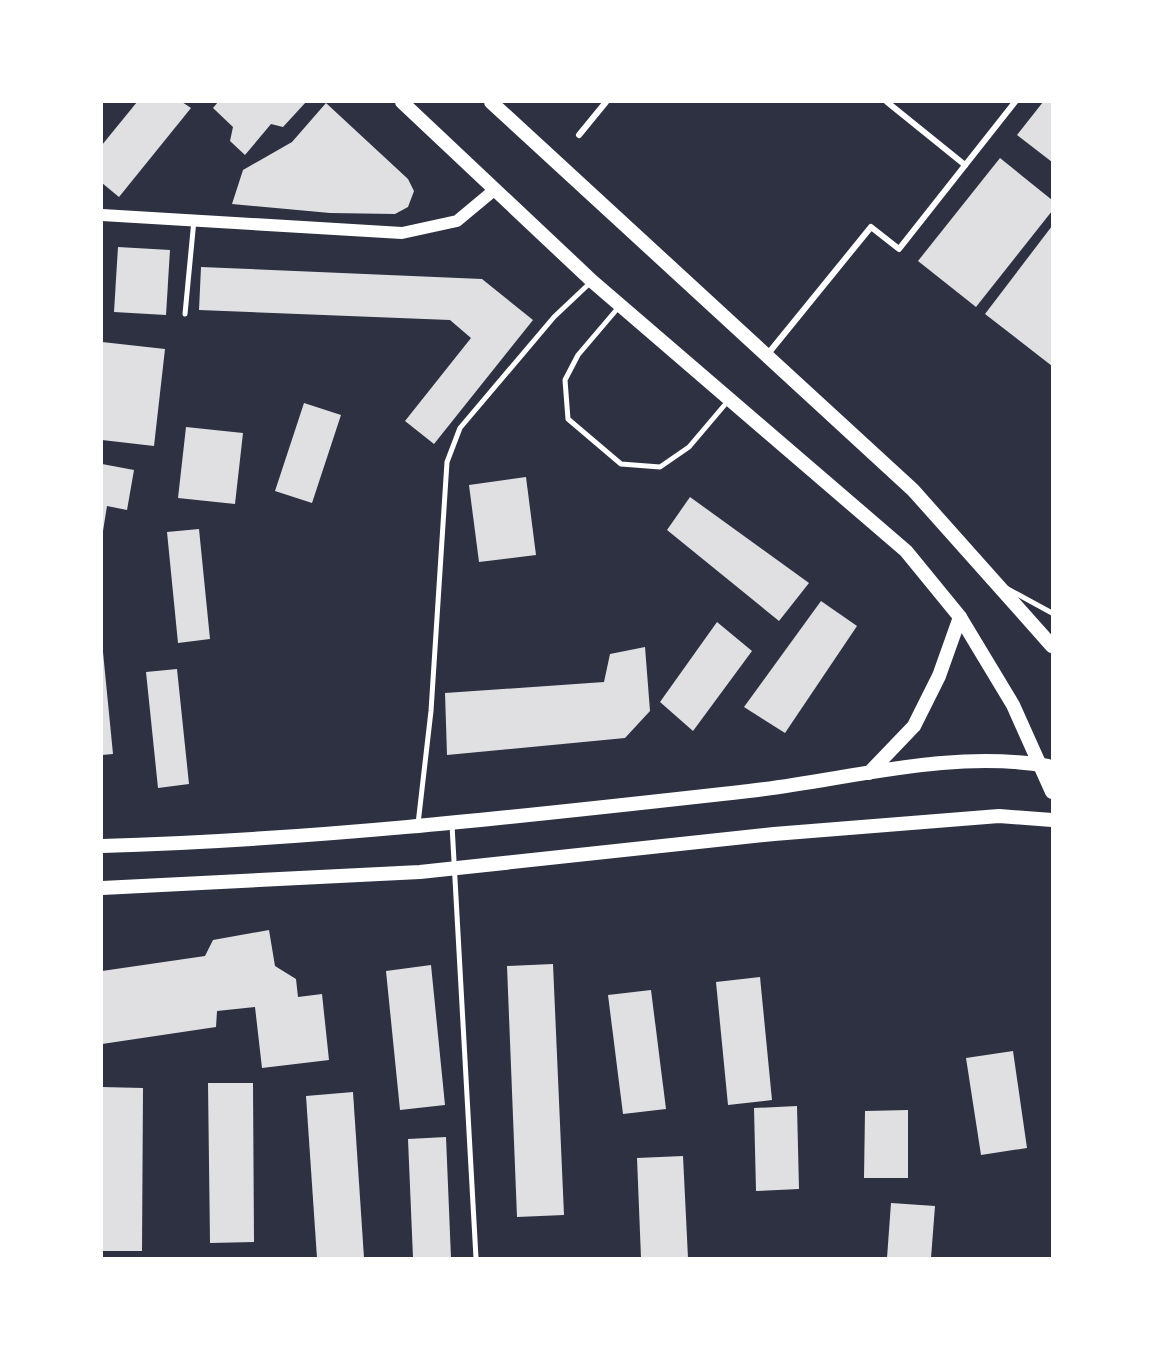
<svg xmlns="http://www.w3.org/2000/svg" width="1154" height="1360" font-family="'Nunito Sans',sans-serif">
<rect width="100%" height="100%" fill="#2d3142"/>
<!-- building -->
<g fill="#e0e0e3">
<polygon points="137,102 182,102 191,108 119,197 102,183 102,145"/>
<polygon points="218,102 306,102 283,127 271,124 245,155 230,141 233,127 213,108"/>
<polygon points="1043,102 1052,102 1052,162 1017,135"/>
<polygon points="326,103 408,179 414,191 408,207 395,214 330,213 232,204 243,170 292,142"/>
<polygon points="1000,158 1052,200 1052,211 976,307 918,261"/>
<polygon points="1052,226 1052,366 985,314"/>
<polygon points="118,247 170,250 166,315 114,312"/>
<polygon points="201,267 482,279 533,320 434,444 405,421 471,338 450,320 199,310"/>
<polygon points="102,342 165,349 154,446 102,440"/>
<polygon points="304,403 341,415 312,503 275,491"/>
<polygon points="186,427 243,433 235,504 178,498"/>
<polygon points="102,464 134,470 127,510 107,506 103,531"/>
<polygon points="526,477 536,555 479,562 469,485"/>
<polygon points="690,497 809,583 779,621 667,530"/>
<polygon points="199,529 210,639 178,643 167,532"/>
<polygon points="821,601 857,626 785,733 744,707"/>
<polygon points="717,622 752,651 693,731 660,702"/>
<polygon points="102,642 113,754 102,755"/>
<polygon points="645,647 650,711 625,738 447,755 445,693 604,682 610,654"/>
<polygon points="177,669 189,784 158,788 146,672"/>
<polygon points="269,930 275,966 296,979 298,997 322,994 329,1060 262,1068 255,1007 217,1011 216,1027 102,1044 102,971 205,956 213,940"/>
<polygon points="553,964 564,1215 517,1217 507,966"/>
<polygon points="431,965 445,1105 400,1110 386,971"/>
<polygon points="760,977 772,1100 728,1105 716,982"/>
<polygon points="651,990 666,1109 623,1114 608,995"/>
<polygon points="1013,1051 1027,1148 981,1155 966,1058"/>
<polygon points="208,1083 253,1083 254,1242 210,1243"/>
<polygon points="102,1087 143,1088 142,1251 102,1251"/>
<polygon points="353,1092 364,1258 317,1258 306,1096"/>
<polygon points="797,1106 799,1189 756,1191 754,1108"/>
<polygon points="908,1110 908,1178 864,1178 865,1111"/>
<polygon points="446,1137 451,1258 413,1258 408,1139"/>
<polygon points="683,1156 688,1258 641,1258 637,1158"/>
<polygon points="891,1203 935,1206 931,1258 887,1258"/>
</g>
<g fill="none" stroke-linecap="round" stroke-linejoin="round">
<!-- service -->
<g stroke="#fff" stroke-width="5">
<polyline points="618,308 578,355 565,380 568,419 621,464 660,467 689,447 728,401"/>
<polyline points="185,314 194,220"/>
<polyline points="1006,588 1052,613"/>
<polyline points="418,824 431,711 447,462 460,428 554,317 591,282"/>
<polyline points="452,825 476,1258"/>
</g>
<!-- pedestrian -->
<g stroke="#fff" stroke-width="6">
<polyline points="887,102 965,165"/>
<polyline points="579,135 606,102"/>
<polyline points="767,355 871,227 899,249 1015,102"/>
</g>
<!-- tertiary -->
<polyline stroke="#fff" stroke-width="12" points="102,215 402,233 457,221 493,191"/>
<!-- secondary -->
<g stroke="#fff" stroke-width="14">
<polyline points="402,102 592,281 906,551 960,617 1013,705 1052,792"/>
<polyline points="491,102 913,490 1052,646"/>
<polyline points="869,773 914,726 939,676 960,617"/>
<path d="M 102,846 C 318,840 533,815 749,791 C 847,780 949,749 1048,766"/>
<polyline points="102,888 420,872 774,834 999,816 1052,820"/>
</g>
</g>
<!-- border -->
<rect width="1154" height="1360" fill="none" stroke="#ffffff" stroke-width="206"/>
</svg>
